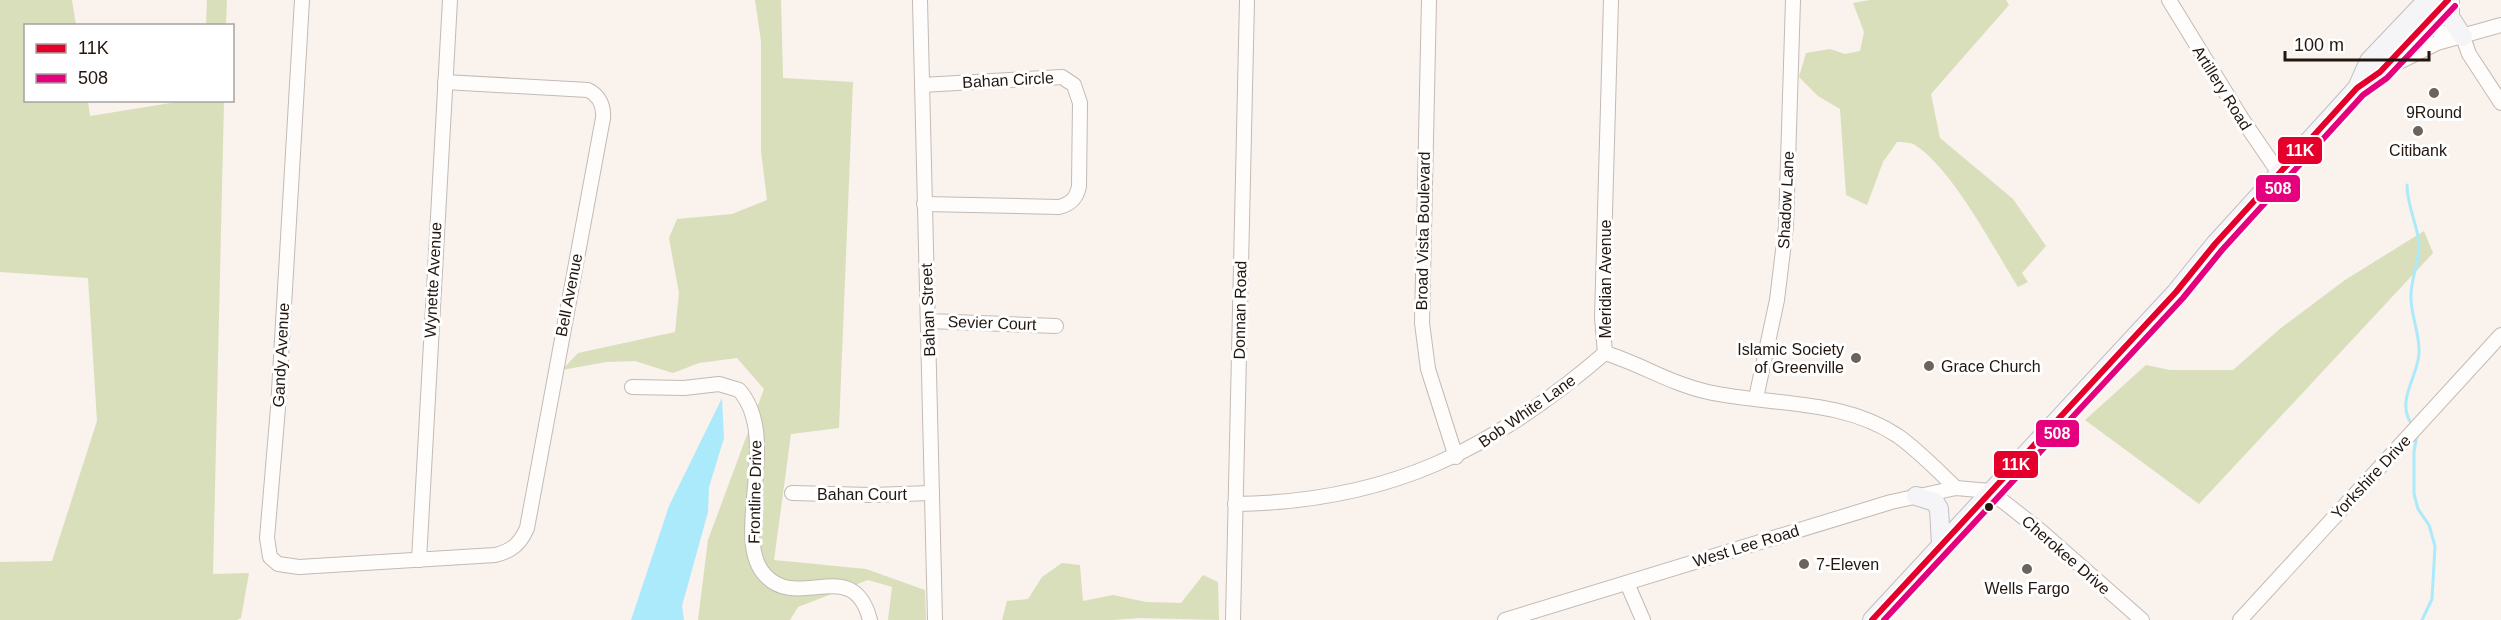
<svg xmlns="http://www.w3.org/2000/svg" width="2501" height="620" font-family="Arial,sans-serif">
<rect width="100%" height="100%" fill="#f9f2ed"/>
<!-- green -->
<g fill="#d9dfba">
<polygon points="0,0 72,0 76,25 26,26 26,100 88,101 90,116 183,101 224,101 213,574 249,573 241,618 237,620 0,620 0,562 52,561 97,421 88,278 0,272"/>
<polygon points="207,0 227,0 226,25 206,25"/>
<polygon points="755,0 781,0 783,78 853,82 839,428 791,434 774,560 866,569 925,590 926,620 888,620 892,587 868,580 798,607 790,620 698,620 708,540 764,389 737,358 699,363 673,373 635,361 606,362 562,370 578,353 675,332 679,293 669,238 677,219 732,214 767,200 761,151 761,41"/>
<path d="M 1870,0 L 2006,0 L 2009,5 L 1931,94 L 1940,138 L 2013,199 L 2046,246 L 2022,273 L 2028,282 L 2018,287 C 1994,249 1952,168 1915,145 C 1910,142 1903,142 1897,142 L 1883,162 L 1867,205 L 1846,195 L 1840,109 L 1818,96 L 1799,77 L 1806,53 L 1830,49 L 1845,54 L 1860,51 L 1864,32 L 1853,3 Z"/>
<polygon points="2424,231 2433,253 2199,504 2085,420 2146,365 2170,370 2233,370 2281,328 2345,280"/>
<polygon points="1062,563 1080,565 1083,601 1113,595 1146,602 1181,603 1203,575 1218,582 1219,620 1140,618 1112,620 1002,620 1007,601 1028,599 1042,577"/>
</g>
<!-- water -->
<polygon fill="#abeafa" points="722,398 724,438 709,487 708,512 682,606 684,620 631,620 669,506"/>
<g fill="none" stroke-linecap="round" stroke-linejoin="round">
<!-- stream -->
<g stroke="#abeafa" stroke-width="3">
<path d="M 2407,185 C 2407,206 2417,223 2419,243 C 2420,261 2410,280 2411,298 C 2411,316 2420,334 2419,353 C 2418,377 2396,400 2411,423"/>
<polyline points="2417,435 2414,452 2414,494 2418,509 2429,525 2435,546 2432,599 2422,620"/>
</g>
<defs>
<g id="minor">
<path d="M 302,0 L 278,408 L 267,538 L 270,557 L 278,564 L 299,567 L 495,555 C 512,551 520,544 527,528 L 603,118 C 604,106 599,95 588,90 L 445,82"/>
<polyline points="920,0 935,620"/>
<polyline points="1429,0 1422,323 1428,369 1456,457"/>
<polyline points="2169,0 2242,119 2279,173"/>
<polyline points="2420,16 2440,32 2458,36"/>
<polyline points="2463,37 2469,54 2501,103"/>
<polyline points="2389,67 2437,43 2501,25"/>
<path d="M 922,85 L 1062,77 L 1074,85 L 1080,103 L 1079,186 C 1077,198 1071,204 1059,207 L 924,204"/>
<polyline points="928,321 1056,326"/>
<path d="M 1605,353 C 1641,364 1671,384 1708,392 C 1772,406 1841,398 1898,436 C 1919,451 1937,470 1956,488"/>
<polyline points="1605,353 1602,318 1611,0"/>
<path d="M 632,387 L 684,388 L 719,384 L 739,390 C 782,438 730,537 765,575 C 798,612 853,554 870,620"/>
<polyline points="1756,398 1777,300 1786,226 1793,0"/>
<polyline points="792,493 871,495 932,493"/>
<path d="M 1235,504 C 1388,502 1491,451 1605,353"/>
<polyline points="419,560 450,0"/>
<polyline points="1627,583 1643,620"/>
<polyline points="1233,620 1247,0"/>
<polyline points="1505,620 1891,502 1956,488 1990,491 2042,532 2142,620"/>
<polyline points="2240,620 2501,335"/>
</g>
<g id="major">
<polyline points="2450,0 2450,17 2463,37"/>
<polyline points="2357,88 2369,61 2427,0"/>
<polyline points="1916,496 1935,502 1939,509 1941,544"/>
<polyline points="1872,620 2176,292 2215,244 2357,88 2380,72 2448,0"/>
</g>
</defs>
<!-- minor casing -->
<use href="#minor" stroke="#c4bab4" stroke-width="16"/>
<!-- major casing -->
<use href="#major" stroke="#c1bec2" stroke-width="20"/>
<!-- minor -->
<use href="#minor" stroke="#fefdfc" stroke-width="14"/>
<!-- major -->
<use href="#major" stroke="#f5f5f8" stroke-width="18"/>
<defs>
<polyline id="bus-1" points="1872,620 2176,292 2215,244 2357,88 2380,72 2448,0"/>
<polyline id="bus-2" points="1884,620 2183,298 2222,250 2363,95 2387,78 2455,6"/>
</defs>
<!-- bus-1 casing -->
<use href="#bus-1" stroke="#fff" stroke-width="10"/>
<!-- bus-2 casing -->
<use href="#bus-2" stroke="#fff" stroke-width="10"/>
<!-- bus-1 -->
<use href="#bus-1" stroke="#e4002b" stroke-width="6"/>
<!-- bus-2 -->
<use href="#bus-2" stroke="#e5007d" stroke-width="6"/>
</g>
<!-- markers -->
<g fill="#6d635d" stroke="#fff" stroke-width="2">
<circle cx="2434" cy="93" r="6"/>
<circle cx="2418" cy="131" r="6"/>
<circle cx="1856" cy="358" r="6"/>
<circle cx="1929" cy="366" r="6"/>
<circle cx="1804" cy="564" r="6"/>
<circle cx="2027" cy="569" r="6"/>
</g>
<circle fill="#22160f" stroke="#fff" stroke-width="2" cx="1989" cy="507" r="5"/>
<g text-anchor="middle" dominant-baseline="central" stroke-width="6" stroke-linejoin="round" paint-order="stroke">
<!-- street labels -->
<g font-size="16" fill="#22160f" stroke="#fff">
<text transform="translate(1008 80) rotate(-3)">Bahan Circle</text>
<text transform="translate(2222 88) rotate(58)">Artillery Road</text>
<text transform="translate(1786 200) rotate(-87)">Shadow Lane</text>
<text transform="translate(1423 231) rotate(-89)">Broad Vista Boulevard</text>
<text transform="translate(1605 279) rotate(-90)">Meridian Avenue</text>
<text transform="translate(433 280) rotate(-87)">Wynette Avenue</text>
<text transform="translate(569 295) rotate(-79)">Bell Avenue</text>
<text transform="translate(928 310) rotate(-92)">Bahan Street</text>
<text transform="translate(1240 310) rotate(-89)">Donnan Road</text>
<text transform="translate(992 323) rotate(2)">Sevier Court</text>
<text transform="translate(281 355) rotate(-87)">Gandy Avenue</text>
<text transform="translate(1527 411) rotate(-35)">Bob White Lane</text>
<text transform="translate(2371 477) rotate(-47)">Yorkshire Drive</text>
<text transform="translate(755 492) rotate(-89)">Frontline Drive</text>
<text x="862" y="494">Bahan Court</text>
<text transform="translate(1746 546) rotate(-17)">West Lee Road</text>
<text transform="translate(2066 555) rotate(41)">Cherokee Drive</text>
</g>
<!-- poi labels -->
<g font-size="16" fill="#22160f" stroke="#fff">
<text x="2434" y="112">9Round</text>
<text x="2418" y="150">Citibank</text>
<text x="1844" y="349" text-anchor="end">Islamic Society<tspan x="1844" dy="18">of Greenville</tspan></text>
<text x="1941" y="366" text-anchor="start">Grace Church</text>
<text x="1816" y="564" text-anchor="start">7-Eleven</text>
<text x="2027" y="588">Wells Fargo</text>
</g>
</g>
<g stroke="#fff" stroke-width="2">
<rect x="2277" y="136" width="46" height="29" rx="6" fill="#e4002b"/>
<rect x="2255" y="174" width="46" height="29" rx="6" fill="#e5007d"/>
<rect x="2035" y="419" width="45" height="29" rx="6" fill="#e5007d"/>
<rect x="1993" y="450" width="46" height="29" rx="6" fill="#e4002b"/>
</g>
<g font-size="16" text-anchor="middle" font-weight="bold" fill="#fff">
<text x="2300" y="156">11K</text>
<text x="2278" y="194">508</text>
<text x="2057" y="439">508</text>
<text x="2016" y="470">11K</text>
</g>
<!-- legend -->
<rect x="24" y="24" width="210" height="78" fill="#ffffff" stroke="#a7a29f" stroke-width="1.5"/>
<rect x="36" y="44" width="30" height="9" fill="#e4002b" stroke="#a7a29f" stroke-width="1.5"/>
<text x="78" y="54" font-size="18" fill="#22160f">11K</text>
<rect x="36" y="74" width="30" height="9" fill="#e5007d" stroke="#a7a29f" stroke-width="1.5"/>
<text x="78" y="84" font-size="18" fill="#22160f">508</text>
<!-- scale -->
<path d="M2285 51v9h144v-9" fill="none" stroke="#22160f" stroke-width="3"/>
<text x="2294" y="51" font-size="18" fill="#22160f" stroke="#ffffff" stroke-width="4.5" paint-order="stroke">100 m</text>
</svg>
